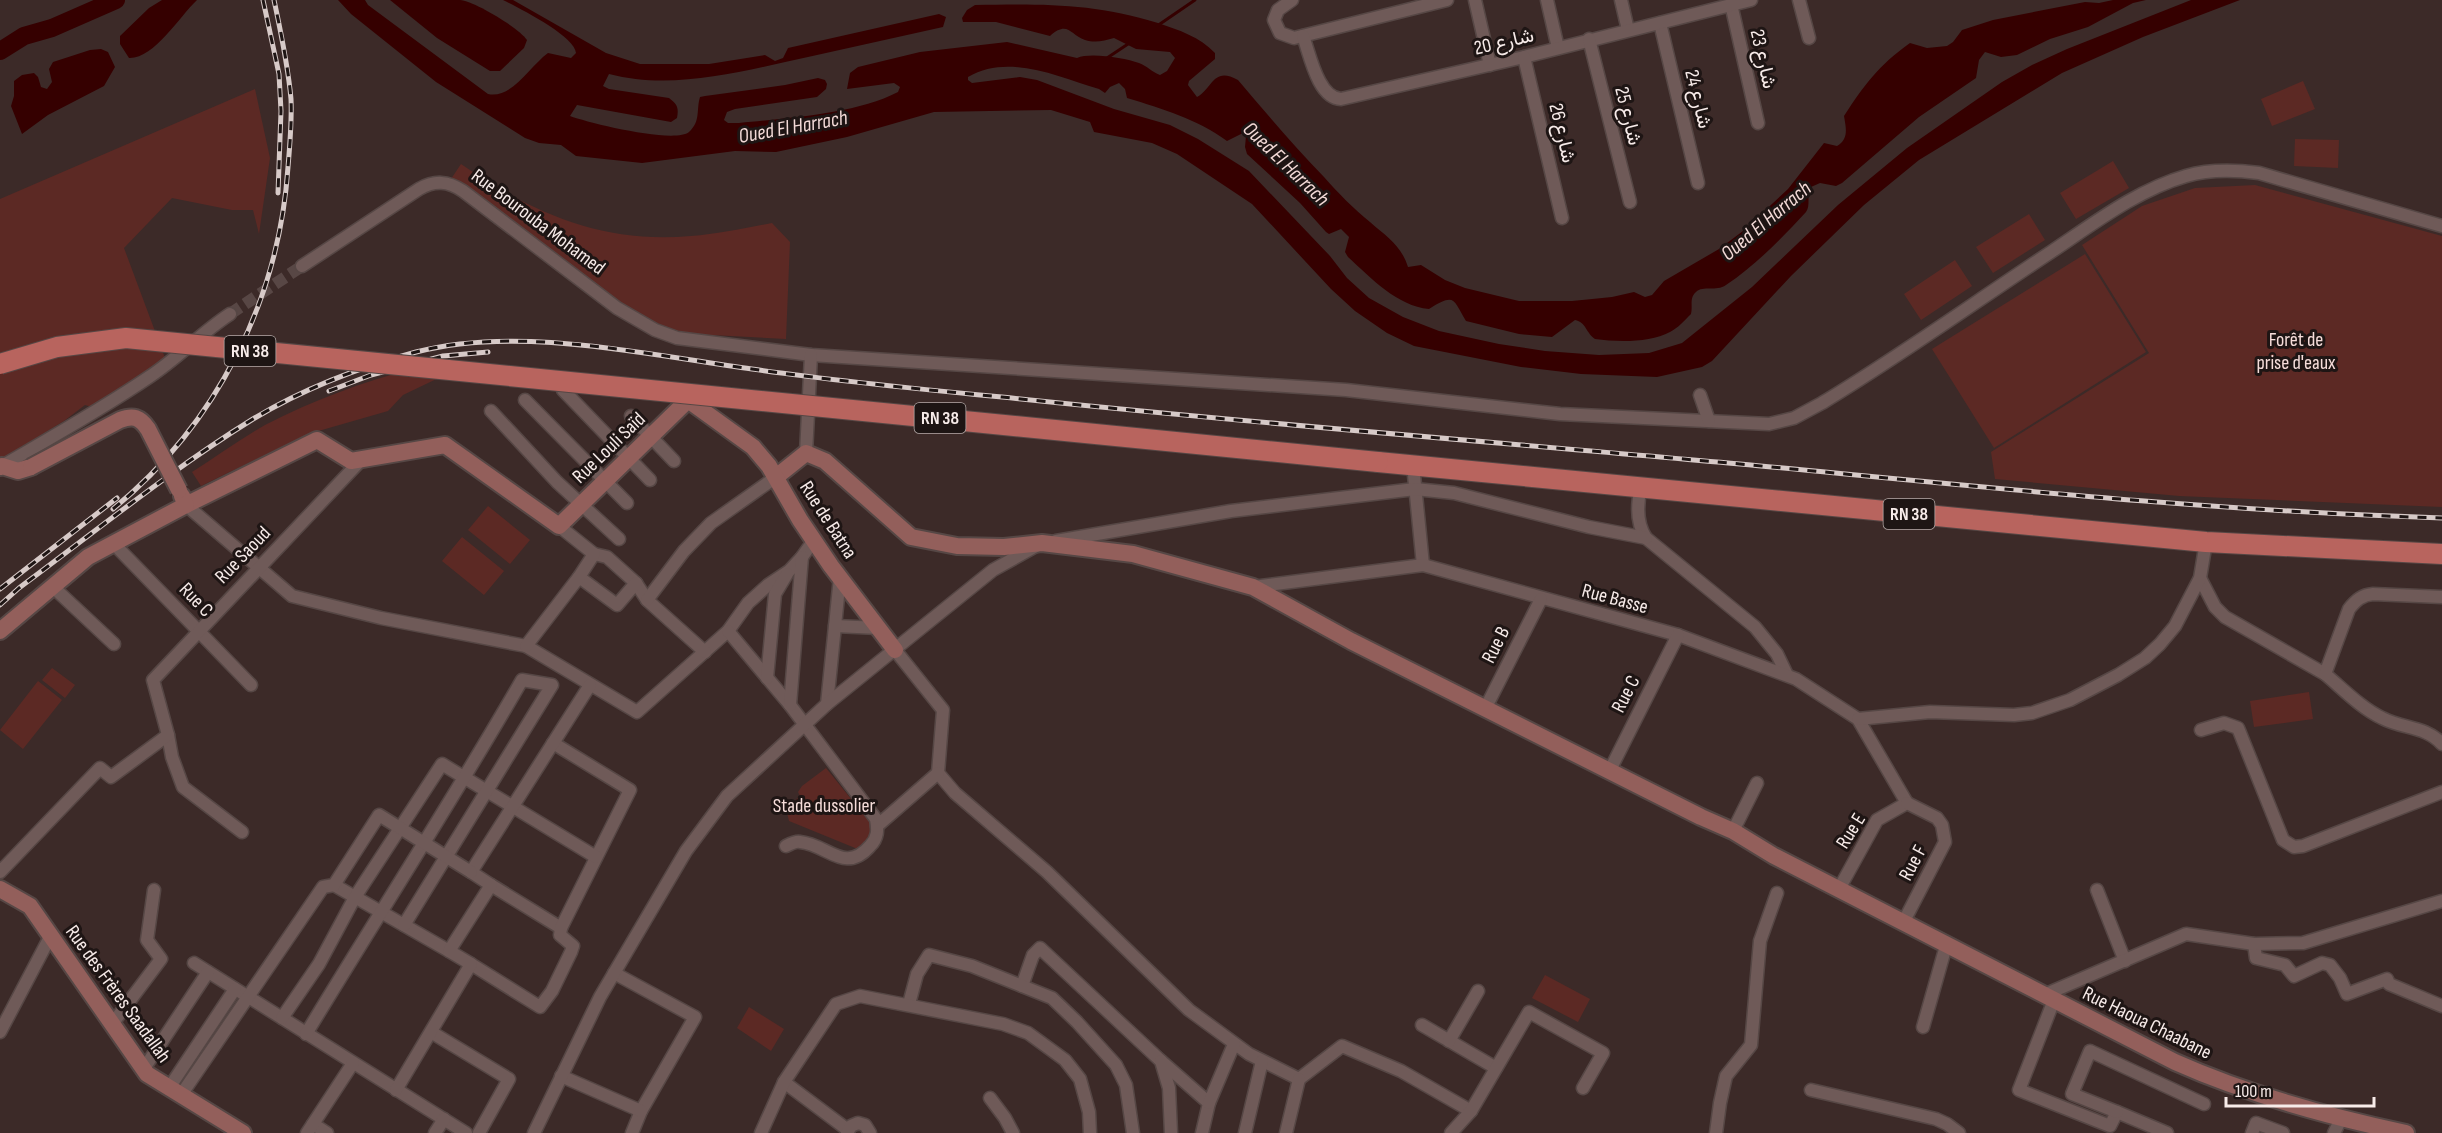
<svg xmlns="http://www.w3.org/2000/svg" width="2442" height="1133" font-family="'Sofia Sans Condensed',Vazirmatn,sans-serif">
<rect width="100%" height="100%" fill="#3c2a28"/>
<!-- green -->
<g fill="#5c2924">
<polygon points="2303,81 2315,109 2272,126 2261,99"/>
<polygon points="255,89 270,158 259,234 253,210 232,210 172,198 124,248 165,358 92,407 85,405 64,421 0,460 0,199"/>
<polygon points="2295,139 2339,140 2338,168 2294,166"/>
<polygon points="2113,161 2129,188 2076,219 2060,193"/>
<path d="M 461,164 C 532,213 602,244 691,236 C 718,234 745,228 772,223 L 790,242 L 786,339 L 692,334 L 675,331 L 657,323 L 638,314 L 607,293 L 451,179 Z"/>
<polygon points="2255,185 2442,236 2442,507 2179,496 1995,479 1991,452 2149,353 2082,245 2142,206 2195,188"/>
<polygon points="2029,214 2045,240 1993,273 1976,247"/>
<polygon points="2085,254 2146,352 1994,448 1932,349"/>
<polygon points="1955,260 1972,286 1921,320 1904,294"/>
<path d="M 415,368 L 449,373 L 403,395 L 388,411 L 308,434 L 201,486 L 192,472 C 216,457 240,439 265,425 C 313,400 363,382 415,368 Z"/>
<polygon points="488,506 530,540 510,564 468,530"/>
<polygon points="462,537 504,571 484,595 442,561"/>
<polygon points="52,668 75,685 65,698 42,680"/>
<polygon points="38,681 62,700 23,749 0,730"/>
<polygon points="2309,692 2313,719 2254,727 2250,701"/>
<polygon points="826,768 873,826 870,839 860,850 789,821 786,808 800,796 798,792 802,786"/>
<polygon points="1545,975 1590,999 1578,1022 1532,998"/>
<polygon points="749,1007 784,1029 771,1051 737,1028"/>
</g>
<!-- water -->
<g fill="#350000">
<path d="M 162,0 L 197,0 C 179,17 154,59 129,58 L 120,44 L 120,36 L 149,8 Z"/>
<path d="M 338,0 L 365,0 L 368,5 L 488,94 C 512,99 530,66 548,53 L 571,58 L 576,53 C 575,36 519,8 503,0 L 513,0 L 606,53 L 640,64 L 709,64 L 765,55 L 775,61 L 783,58 L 788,48 L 939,14 L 946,17 L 943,27 C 898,37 853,47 808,57 C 744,71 673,91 609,74 L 603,86 L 609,89 L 669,98 C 677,104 679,107 677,118 L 671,122 L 577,105 L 570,116 C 589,123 674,144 689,132 C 701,121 696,110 700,97 L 705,96 L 785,85 L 818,78 L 825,80 L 827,84 L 826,89 L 817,97 L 735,109 L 727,112 L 724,120 L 728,123 L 739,123 C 787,118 856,114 898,92 L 900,87 L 894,83 L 847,89 L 850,73 L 858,67 L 920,52 L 1007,42 L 1077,58 C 1090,52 1125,58 1139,63 C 1147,66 1152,72 1160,75 L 1167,71 L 1175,58 L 1170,52 L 1136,49 L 1114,38 C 1104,41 1095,43 1085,40 C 1070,35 1068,20 1050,36 L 996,22 L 963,22 L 962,18 L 967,10 L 975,5 C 1042,4 1093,3 1158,23 C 1179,30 1200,37 1215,53 L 1215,59 L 1189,81 L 1188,85 L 1197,97 C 1213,88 1213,66 1238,80 C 1266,113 1294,146 1324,177 C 1338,193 1354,209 1370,222 C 1387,237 1401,245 1408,267 L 1421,265 L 1445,280 L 1465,288 L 1519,301 L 1572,301 L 1612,297 L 1634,292 L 1645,297 L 1652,295 L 1664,281 L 1719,249 L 1743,231 L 1788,189 L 1824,143 L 1837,146 C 1849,139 1846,128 1844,116 C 1865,84 1878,66 1910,43 L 1927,48 L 1947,46 L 1953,42 L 1962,30 L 1993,20 L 2085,2 L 2099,3 L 2113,0 L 2146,0 L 2133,3 L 2088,27 L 2050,39 L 2017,55 L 2001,57 L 1985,52 L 1979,60 L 1976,78 L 1919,117 L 1842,183 L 1836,186 L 1820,183 L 1811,187 C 1806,196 1811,205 1806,212 C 1782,238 1756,265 1726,285 C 1716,292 1703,285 1696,292 C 1689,298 1693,306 1691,314 C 1685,320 1678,328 1670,332 C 1650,343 1617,342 1595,339 C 1586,333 1586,322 1575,320 L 1552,337 L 1519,334 L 1466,321 C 1453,300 1456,292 1429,309 C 1397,306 1371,278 1348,257 L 1345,252 L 1349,237 L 1341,229 L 1329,234 L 1326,232 L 1300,203 L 1247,154 L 1245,147 L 1246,136 L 1243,133 L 1227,141 C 1197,119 1163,109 1127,98 L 1125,89 L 1119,83 L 1110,87 L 1105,93 L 1099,89 C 1058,77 1009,53 968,77 L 968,80 L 972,83 L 1020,77 L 1037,80 L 1114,109 L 1170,125 L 1198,139 L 1249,171 L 1330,256 L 1347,278 L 1369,298 L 1403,317 L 1439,331 L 1499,344 L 1545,351 L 1599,355 L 1649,353 L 1682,343 L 1752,287 L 1838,205 L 1907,148 L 2002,82 L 2032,65 L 2067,49 L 2191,0 L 2240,0 L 2143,37 L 2062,73 L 1919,160 L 1864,205 L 1791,276 L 1712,361 L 1702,367 L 1657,377 L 1581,374 L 1521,367 L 1414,346 L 1387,333 L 1355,311 L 1331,289 L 1252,204 L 1177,154 L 1152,143 L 1094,132 L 1090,122 L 1051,110 L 934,112 L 847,137 L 776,152 L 735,151 L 642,163 L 576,156 L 561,145 L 539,143 L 525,138 L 436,82 L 351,14 Z"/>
<path d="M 390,0 C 413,0 437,0 460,0 C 474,1 519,28 527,40 L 524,48 L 500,71 L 490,71 L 437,38 Z"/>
<polygon points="101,49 108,52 115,67 104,86 48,115 22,134 11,106 14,96 14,81 22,75 34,73 38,77 41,87 47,89 52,82 49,69 53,62 90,50"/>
</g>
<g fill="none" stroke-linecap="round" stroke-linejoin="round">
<!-- stream -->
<g stroke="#350000" stroke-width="3">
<polyline points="1157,26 1195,0"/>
<polyline points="1104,60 1131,42"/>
</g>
<!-- river -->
<polyline stroke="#350000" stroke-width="18" points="0,51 24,36 52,28 116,0"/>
<!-- street-tunnel -->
<polyline stroke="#584745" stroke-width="12" stroke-dasharray="12 6" stroke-linecap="butt" points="230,314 302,266"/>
<defs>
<g id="street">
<polyline points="1292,0 1278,10 1274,20 1280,33 1294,38 1447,0"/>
<polyline points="1475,0 1490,65"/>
<polyline points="1547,0 1558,48"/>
<polyline points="1621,0 1628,30"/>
<polyline points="1799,0 1809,38"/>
<polyline points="1731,4 1758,123"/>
<polyline points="1660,23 1698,183"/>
<path d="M 1303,36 C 1310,55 1318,98 1341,99 L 1524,57 L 1751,0"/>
<polyline points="1589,39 1630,202"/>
<polyline points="1524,57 1562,218"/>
<path d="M 302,266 L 419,189 C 435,180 448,181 463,191 L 617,308 L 655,330 L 677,338 L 811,355 L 1346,390 L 1560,414 L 1769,424 L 1794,418 L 1822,403 C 1900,356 1975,302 2051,252 C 2093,224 2137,190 2186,176 C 2210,169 2235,170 2259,173 L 2442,226"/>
<polyline points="563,390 650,480"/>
<polyline points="1700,395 1709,421"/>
<polyline points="525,400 627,503"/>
<polyline points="491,411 557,482 619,539"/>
<polyline points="631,416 674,461"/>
<polyline points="806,453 811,355"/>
<polyline points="1413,465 1423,565"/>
<path d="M 2,466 C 52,437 102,409 149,377 C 178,358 201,333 230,314"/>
<path d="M 1641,487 C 1637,504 1636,523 1646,538 L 1755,627 L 1777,654 L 1787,675"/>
<polyline points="186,505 292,596 381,618 526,646 637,712 728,631 748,603 768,585 789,571 802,557 814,540"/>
<polyline points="1056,541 1231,511 1415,489 1454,493 1589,527 1646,538"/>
<polyline points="113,543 251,685"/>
<polyline points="594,554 607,557 636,583 647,600 705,652"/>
<polyline points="579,577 617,605 636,583"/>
<polyline points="2200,578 2215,607 2225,617 2325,674"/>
<polyline points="52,586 114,644"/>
<polyline points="1253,587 1423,565 1678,635 1796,679 1858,719 1907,803"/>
<path d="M 2442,597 L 2373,594 C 2362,595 2356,600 2349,609 L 2325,674 C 2343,689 2361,708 2382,718 C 2403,729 2426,726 2442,744"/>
<polyline points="647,600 684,551 711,523 776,477"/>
<polyline points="835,626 879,628"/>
<path d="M 728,631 L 790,705 L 876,819 C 878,830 878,838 870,846 C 845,875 827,844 800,842 C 796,841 790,844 786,846"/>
<polyline points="526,646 579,577 594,554 559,526"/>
<polyline points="895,650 943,710 938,773 955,793 1047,872 1189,1010 1249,1054 1299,1079 1342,1046 1401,1071 1471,1111"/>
<polyline points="767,678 775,594 787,574"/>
<polyline points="827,704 840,577"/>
<polyline points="790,705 802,557"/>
<polyline points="1485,709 1541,599"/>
<polyline points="1858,719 1930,712 2014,715 2032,713 2070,700 2118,675 2145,658 2160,644 2175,626 2200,578 2206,542"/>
<polyline points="2201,730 2224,723 2238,728 2283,840 2294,847 2303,846 2442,792"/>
<polyline points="168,735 172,757 183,787 242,832"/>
<polyline points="1610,770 1678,635"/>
<polyline points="877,826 938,773"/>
<polyline points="1733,831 1757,783"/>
<polyline points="0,872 100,768 111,777 168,735 153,680 363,458"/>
<polyline points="334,885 449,951"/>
<polyline points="491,885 561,928"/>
<polyline points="1839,889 1877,820 1907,803"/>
<polyline points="2097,890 2125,961"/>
<polyline points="1903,923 1945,842 1942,825 1937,818 1907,803"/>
<polyline points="2254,944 2256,958 2285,965 2294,976 2322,963 2330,965 2340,978 2347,994 2387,979 2389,984 2442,1006"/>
<polyline points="194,963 466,1133"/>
<polyline points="471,964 540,1007 552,991 571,952 573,946 560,935 561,928 630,790 553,743"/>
<polyline points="614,973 695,1017 641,1111 632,1133"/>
<polyline points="1022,986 1033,955 1040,948 1161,1061 1169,1088 1171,1133"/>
<polyline points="2044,995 2186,934 2254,944 2303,943 2442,901"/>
<polyline points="2054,1000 2019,1090 2110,1126 2117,1112 2167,1133"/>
<polyline points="909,1004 917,974 929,955 972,966 1052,998 1077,1022 1116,1065 1126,1085 1133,1133"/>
<polyline points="282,1018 319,964 355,897 442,764 596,857"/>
<polyline points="113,1023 161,959 147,940 154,890"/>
<polyline points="1422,1025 1496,1068"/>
<polyline points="1923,1027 1946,946"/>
<polyline points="0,1032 50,937"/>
<polyline points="431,1032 509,1079 479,1133"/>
<path d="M 306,1034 C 378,915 453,800 522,680 L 552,685 L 404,925"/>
<polyline points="1449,1041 1478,991"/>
<polyline points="1161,1061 1209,1103 1202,1133"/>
<polyline points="143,1070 208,972"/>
<polyline points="561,1076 641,1111"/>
<polyline points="784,1082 848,1130"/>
<polyline points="169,1088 235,989"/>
<polyline points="396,1090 471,964 449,951 491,885 471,872 590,685"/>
<polyline points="1811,1090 1936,1119 1947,1124 1959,1133"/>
<polyline points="181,1095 323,887 334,885 379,815 471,872"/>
<polyline points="990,1098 1005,1118 1013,1133"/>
<polyline points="1209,1103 1234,1044"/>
<polyline points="2117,1112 2072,1094 2090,1051 2204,1104"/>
<polyline points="313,1124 327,1133"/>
<polyline points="307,1133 353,1063"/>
<polyline points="435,1133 444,1119"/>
<polyline points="534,1133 600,997 686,851 727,796 827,704 993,570 1036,546"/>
<polyline points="761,1133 784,1082 836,1004 860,996 1003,1024 1028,1033 1065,1060 1080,1079 1089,1112 1090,1133"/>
<polyline points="847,1133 851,1126 858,1123 865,1125 870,1133"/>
<polyline points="1245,1133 1262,1061"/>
<polyline points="1286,1133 1299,1079"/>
<polyline points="1451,1133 1471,1111 1529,1012 1603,1053 1583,1088"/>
<polyline points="1716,1133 1720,1103 1726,1076 1751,1045 1760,941 1777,893"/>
<polyline points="2252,1133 2256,1123 2283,1133"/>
<polyline points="2334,1133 2341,1119"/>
</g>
<g id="secondary">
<polyline points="0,467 2,466 18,471 31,467"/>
<path d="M 776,477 L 806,453 L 825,461 L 911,537 L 957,546 L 1004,547 L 1042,543 L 1133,554 L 1253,587 L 1351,641 L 1701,817 L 1733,831 L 1774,856 L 2175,1062 C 2249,1095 2326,1116 2406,1133"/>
<polyline points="186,505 317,440 351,461 445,445 559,526 688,400 753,447 769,466 800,520 831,566 895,650"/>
<polyline points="0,631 88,557 186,505 182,496"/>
<polyline points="0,889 30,906 147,1074 243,1133"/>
</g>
<polyline id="primary" points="1378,462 2206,542 2442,554"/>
</defs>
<!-- street casing -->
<use href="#street" stroke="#564745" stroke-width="15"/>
<!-- secondary casing -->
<use href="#secondary" stroke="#564745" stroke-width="20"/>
<!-- primary casing -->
<use href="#primary" stroke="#564745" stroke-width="22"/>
<!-- street -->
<use href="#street" stroke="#6f5a58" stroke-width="12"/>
<!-- secondary -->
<use href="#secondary" stroke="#935f5b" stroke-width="16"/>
<!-- primary -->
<use href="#primary" stroke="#b8645e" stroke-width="20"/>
<defs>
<g id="rail">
<polyline points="263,0 279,74 281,111 278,193"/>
<polyline points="329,391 371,375 443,356 488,352"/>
<path d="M 113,509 C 217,424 279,300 288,167 C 290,144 292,121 291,99 C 288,65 281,33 274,0"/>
<polyline points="0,589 117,498"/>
<path d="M 0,605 L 19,588 C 96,531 172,469 253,419 C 303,389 360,367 416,352 C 519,325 648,355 752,369 C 835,381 919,389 1002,397 C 1248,423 1494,442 1740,464 C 1974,486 2208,511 2442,518"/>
</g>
</defs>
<!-- rail casing -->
<use href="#rail" stroke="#d7cac8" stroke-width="5"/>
<!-- rail -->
<use href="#rail" stroke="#1e1514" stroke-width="3" stroke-dasharray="9" stroke-linecap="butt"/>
<defs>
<path id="secondary-bridge" d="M 31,467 L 120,420 C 133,415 140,417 148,429 L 179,490"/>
<polyline id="primary-bridge" points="0,364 57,347 126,338 1378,462"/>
</defs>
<!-- secondary-bridge casing -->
<use href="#secondary-bridge" stroke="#564745" stroke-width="20" stroke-linecap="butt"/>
<!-- primary-bridge casing -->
<use href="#primary-bridge" stroke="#564745" stroke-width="22" stroke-linecap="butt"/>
<!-- secondary-bridge -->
<use href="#secondary-bridge" stroke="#935f5b" stroke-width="16"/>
<!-- primary-bridge -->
<use href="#primary-bridge" stroke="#b8645e" stroke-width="20"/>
</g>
<g text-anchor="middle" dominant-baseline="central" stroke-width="6" stroke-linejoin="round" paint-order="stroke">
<!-- shield labels -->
<g fill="#1e1514" stroke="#b6aba9" stroke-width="1.5">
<rect x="224.5" y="336" width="51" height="30" rx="4.5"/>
<rect x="914.5" y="403" width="51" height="30" rx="4.5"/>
<rect x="1883.5" y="499" width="51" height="30" rx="4.5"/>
</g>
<g font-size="18" font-weight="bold" fill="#f7ebe9">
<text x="250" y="351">RN 38</text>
<text x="940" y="418">RN 38</text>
<text x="1909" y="514">RN 38</text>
</g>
<!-- street labels -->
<g font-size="20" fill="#f7ebe9" stroke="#1e1514">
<text transform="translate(1504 42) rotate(-13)">شارع 20</text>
<text transform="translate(1763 59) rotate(77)">شارع 23</text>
<text transform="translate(1698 99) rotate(76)">شارع 24</text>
<text transform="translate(1628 116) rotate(76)">شارع 25</text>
<text transform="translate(1562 133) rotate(77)">شارع 26</text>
<text transform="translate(538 222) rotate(37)">Rue Bourouba Mohamed</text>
<text transform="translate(609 448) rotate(-44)">Rue Louli Saïd</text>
<text transform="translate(828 520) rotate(57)">Rue de Batna</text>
<text transform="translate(243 555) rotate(-46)">Rue Saoud</text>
<text transform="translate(1615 599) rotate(15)">Rue Basse</text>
<text transform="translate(196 600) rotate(46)">Rue C</text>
<text transform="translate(1496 645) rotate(-63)">Rue B</text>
<text transform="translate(1626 694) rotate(-63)">Rue C</text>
<text transform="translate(1851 831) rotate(-58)">Rue E</text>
<text transform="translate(1913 863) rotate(-62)">Rue F</text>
<text transform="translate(118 994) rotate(54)">Rue des Frères Saadallah</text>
<text transform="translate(2147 1023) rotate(26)">Rue Haoua Chaabane</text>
</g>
<!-- park labels -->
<g font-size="20" fill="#f6ddda" stroke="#1e1514">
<text x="2296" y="340">Forêt de<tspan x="2296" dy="23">prise d'eaux</tspan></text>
<text x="824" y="806">Stade dussolier</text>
</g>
<!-- water labels -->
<g font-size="21" font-style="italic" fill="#f3dad7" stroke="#1e1514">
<text transform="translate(793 127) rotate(-10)">Oued El Harrach</text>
<text transform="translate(1286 164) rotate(44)">Oued El Harrach</text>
<text transform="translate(1766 221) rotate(-40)">Oued El Harrach</text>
</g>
</g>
<!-- scale -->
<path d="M2226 1097v9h148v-9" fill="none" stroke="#f7ebe9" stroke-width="3"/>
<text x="2235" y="1097" font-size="18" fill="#f7ebe9" stroke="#1e1514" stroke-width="4.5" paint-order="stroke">100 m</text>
</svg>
